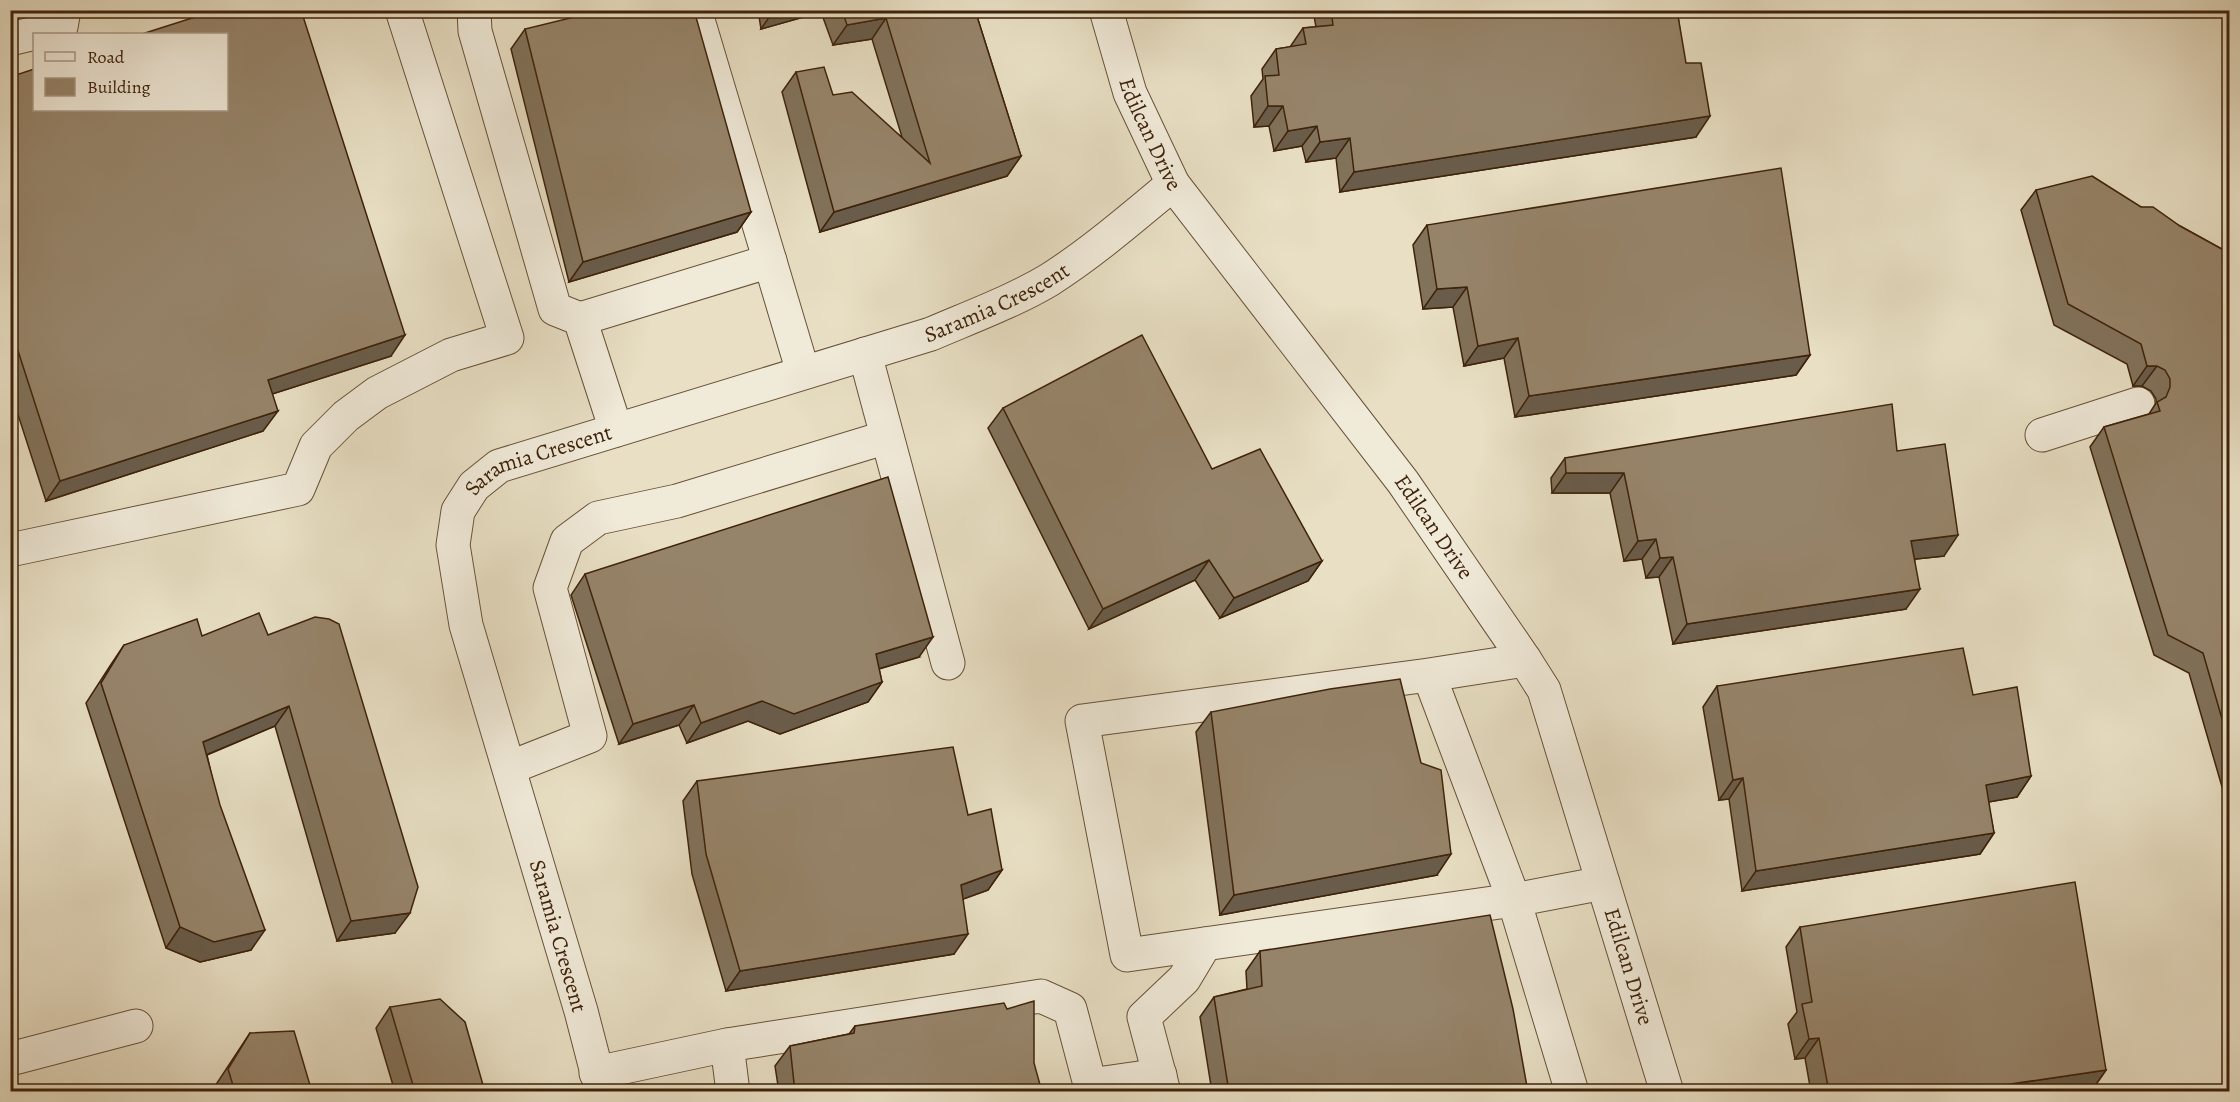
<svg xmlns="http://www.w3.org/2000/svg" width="2240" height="1102" font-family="Alegreya,serif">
<rect width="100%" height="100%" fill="#e8dfc4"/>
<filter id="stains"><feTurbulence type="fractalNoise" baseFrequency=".00333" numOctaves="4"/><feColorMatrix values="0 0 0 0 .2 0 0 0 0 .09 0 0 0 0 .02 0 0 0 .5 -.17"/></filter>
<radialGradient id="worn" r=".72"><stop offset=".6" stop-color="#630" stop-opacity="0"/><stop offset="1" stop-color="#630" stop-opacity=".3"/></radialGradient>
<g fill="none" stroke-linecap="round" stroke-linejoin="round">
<defs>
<g id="minor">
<polyline points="474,10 475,31 555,309 580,319 616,430"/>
<polyline points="695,10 803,372"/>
<path id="s1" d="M 1106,10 L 1130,93 L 1173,184 L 1403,482 L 1525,660 L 1544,690 L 1667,1092"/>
<polyline points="10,39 61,27 64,10"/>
<polyline points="580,319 770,261"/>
<polyline points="865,354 948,663"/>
<polyline points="2042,435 2138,404"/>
<polyline points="10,550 298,489 316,446 346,416 377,393 451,355 507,338 402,10"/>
<polyline points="1429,675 1514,900 1127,955 1082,721 1429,675 1525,660"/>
<polyline points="509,768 590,736 550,588 567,541 598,518 677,501 887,437"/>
<polyline points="727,1045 733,1092"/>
<polyline points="10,1059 136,1026"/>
<polyline points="596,1073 727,1045 1041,996 1070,1009 1092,1092"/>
<polyline points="1090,1085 1160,1075"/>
<path id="s2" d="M 602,1092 L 581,1011 L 466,625 L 453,545 L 458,511 L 474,486 L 499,466 L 931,334 C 968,318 1014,301 1049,280 C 1093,252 1133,217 1173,184"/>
<polyline points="1164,1092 1144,1017 1184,979 1205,944"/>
<polyline points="1572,1092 1514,900 1603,883"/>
</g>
</defs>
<!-- minor casing -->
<use href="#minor" stroke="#685138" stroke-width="35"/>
<!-- minor -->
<use href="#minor" stroke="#f0ead9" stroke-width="33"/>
</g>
<!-- wall -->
<g fill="#81725b" stroke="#3e2209" stroke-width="1.5">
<polygon points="758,10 975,10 1021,156 1007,176 820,232 782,92 796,72 902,137 872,39 833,45 821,12 761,29"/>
<polygon points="1313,10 1677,10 1696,137 1340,192 1336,158 1306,162 1302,146 1274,151 1269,126 1254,127 1251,96 1263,79 1262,69 1276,49 1290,47 1303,28 1316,27"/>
<polygon points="525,29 751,212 737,232 569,282 511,49"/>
<polygon points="10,77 391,356 272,394 263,431 46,501 10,390"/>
<polygon points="2036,190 2141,207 2180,226 2229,253 2229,811 2189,673 2154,655 2090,447 2104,427 2149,414 2156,403 2156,399 2151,391 2142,386 2133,386 2127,364 2054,325 2021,210"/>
<polygon points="1427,225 1810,355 1796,375 1515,417 1504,358 1464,366 1453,307 1423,309 1413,245"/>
<polygon points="1003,408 1212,469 1322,561 1308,581 1220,618 1195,580 1089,629 988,428"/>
<polygon points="1897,451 1944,556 1915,559 1906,609 1673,644 1659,577 1646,578 1642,559 1624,561 1610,493 1552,493 1551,478 1565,458"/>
<polygon points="585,574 919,657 879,669 882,682 868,702 780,734 748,721 687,743 679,725 619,744 571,595"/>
<polygon points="268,635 395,933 337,941 275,726 207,755 251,950 200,962 166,948 86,703 110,666 124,645 202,636"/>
<polygon points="1717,686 1973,695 2031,776 2017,797 1988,802 1994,833 1980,854 1742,891 1729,799 1719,800 1703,707"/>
<polygon points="1211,712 1437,875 1220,915 1196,732"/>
<polygon points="697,781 968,815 1002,870 988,890 963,899 954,954 726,991 692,874 683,801"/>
<polygon points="1800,927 2106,1070 2092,1090 2080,1092 1811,1092 1805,1058 1795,1059 1788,1024 1797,1012 1786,947"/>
<polygon points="1260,951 1528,1092 1212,1092 1200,1017 1214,997 1247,989 1246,971"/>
<polygon points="390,1007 485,1092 395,1092 376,1028"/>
<polygon points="855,1026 1042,1092 779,1092 775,1066 790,1046 849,1034"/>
<polygon points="250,1033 312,1092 214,1092 213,1089"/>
</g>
<!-- shaded-wall -->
<g fill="#695c4a" stroke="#3e2209" stroke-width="1.5">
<polygon points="10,10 25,10 20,17 10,20"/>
<polygon points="774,10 822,10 821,12 761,29"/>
<polygon points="886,18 872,39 833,45 847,25"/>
<polygon points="1268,106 1283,106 1269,126 1254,127"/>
<polygon points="1710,116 1696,137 1340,192 1354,172"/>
<polygon points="1317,126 1302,146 1274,151 1288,131"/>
<polygon points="1350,138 1336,158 1306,162 1320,142"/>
<polygon points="1021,156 1007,176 820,232 834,212"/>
<polygon points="751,212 737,232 569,282 583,262"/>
<polygon points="1467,287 1453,307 1423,309 1437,289"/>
<polygon points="405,335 391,356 253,400 268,380"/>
<polygon points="1518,338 1504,358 1464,366 1478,346"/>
<polygon points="1810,355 1796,375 1515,417 1529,396"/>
<polygon points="2147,366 2157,366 2142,386 2133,386"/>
<polygon points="278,411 263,431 46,501 60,481"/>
<polygon points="1566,473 1624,473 1610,493 1552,493"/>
<polygon points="1958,535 1944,556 1897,561 1911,541"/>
<polygon points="1656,539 1642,559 1624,561 1638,541"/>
<polygon points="1673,557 1659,577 1646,578 1660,558"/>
<polygon points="1209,560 1195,580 1089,629 1103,609"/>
<polygon points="1322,561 1308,581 1220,618 1234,598"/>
<polygon points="1920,589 1906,609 1673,644 1687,624"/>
<polygon points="933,637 919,657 861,674 876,654"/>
<polygon points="882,682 868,702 780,734 748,721 687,743 701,723 762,701"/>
<polygon points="694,705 679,725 619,744 633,724"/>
<polygon points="289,706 275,726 189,762 203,742"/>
<polygon points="2031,776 2017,797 1971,805 1986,785"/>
<polygon points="1743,778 1729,799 1719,800 1733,780"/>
<polygon points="1994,833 1980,854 1742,891 1756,871"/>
<polygon points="1451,854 1437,875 1220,915 1234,895"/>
<polygon points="1002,870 988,890 947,905 961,885"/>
<polygon points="410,913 395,933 337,941 351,921"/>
<polygon points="180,927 265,930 251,950 200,962 166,948"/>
<polygon points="968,934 954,954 726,991 740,971"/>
<polygon points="1819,1038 1805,1058 1795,1059 1809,1039"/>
<polygon points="2106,1070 2092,1090 2080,1092 1957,1092"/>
</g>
<!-- building -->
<g fill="#96846a" stroke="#3e2209" stroke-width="1.5">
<polygon points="217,10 301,10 405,335 268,380 278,411 60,481 10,326 10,77 34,69 34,110 226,110 226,34 142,34"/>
<polygon points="603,10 694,10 751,212 583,262 525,29"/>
<polygon points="842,10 975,10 1021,156 834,212 796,72 824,67 833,95 852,92 930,163 886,18 847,25"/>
<polygon points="1331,10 1677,10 1686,63 1701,63 1710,116 1354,172 1350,138 1320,142 1317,126 1288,131 1283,106 1268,106 1265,76 1279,75 1276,49 1306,44 1303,28 1333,25"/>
<polygon points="1781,168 1810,355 1529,396 1518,338 1478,346 1467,287 1437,289 1427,225"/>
<polygon points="2092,176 2141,207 2153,207 2180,226 2229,253 2229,743 2203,653 2168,635 2104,427 2160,411 2157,402 2166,397 2170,387 2170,379 2165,370 2157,366 2147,366 2141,344 2068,304 2036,190"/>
<polygon points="1142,335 1212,469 1260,449 1322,561 1234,598 1209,560 1103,609 1003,408"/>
<polygon points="1892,404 1897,451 1945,444 1958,535 1911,541 1920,589 1687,624 1673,557 1660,558 1656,539 1638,541 1624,473 1566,473 1565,458"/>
<polygon points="888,477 933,637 876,654 882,682 794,714 762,701 701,723 694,705 633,724 585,574"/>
<polygon points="259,613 268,635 315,617 329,619 339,624 418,887 410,913 351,921 289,706 203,742 220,805 265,930 214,942 180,927 101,683 124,645 197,619 202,636"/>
<polygon points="1963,648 1973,695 2017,687 2031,776 1986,785 1994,833 1756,871 1743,778 1733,780 1717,686"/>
<polygon points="1400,679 1421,763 1441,770 1451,854 1234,895 1211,712 1330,689"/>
<polygon points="953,747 968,815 991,809 1002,870 961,885 968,934 740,971 706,854 697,781"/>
<polygon points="2075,882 2106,1070 1957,1092 1829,1092 1819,1038 1809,1039 1802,1004 1812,1002 1800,927"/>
<polygon points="1490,915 1513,1009 1528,1092 1229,1092 1214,997 1262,986 1260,951"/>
<polygon points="440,999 465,1022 485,1092 415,1092 390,1007"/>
<polygon points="1034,1001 1034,1063 1042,1092 795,1092 790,1046 854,1033 855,1026 1004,1003 1007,1009"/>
<polygon points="294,1031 312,1092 235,1092 228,1069 250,1033"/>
</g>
<g text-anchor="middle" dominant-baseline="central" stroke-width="4.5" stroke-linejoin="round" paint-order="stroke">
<!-- street labels -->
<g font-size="22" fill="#3e2209" stroke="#f0ead9">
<text stroke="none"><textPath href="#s1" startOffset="132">Edilcan Drive</textPath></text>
<text stroke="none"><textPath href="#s2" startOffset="1188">Saramia Crescent</textPath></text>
<text stroke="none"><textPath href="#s2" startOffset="702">Saramia Crescent</textPath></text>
<text stroke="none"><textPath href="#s1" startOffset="618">Edilcan Drive</textPath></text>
<text transform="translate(558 936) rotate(74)">Saramia Crescent</text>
<text stroke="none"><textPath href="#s1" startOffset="1104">Edilcan Drive</textPath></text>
</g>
</g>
<!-- margin -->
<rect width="2240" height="1102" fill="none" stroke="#e8dfc4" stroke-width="36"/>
<rect x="12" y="12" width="2216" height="1078" fill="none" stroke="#3e2209" stroke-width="3"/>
<rect x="18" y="18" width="2204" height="1066" fill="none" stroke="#3e2209" stroke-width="1.5"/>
<!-- legend -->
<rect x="33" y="33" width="195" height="78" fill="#f0ead9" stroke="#a99a86" stroke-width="1.5"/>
<rect x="45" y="52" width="30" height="9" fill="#f0ead9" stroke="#a99a86" stroke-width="1.5"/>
<text x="87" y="63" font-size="18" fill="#3e2209">Road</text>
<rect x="45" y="78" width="30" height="18" fill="#96846a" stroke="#a99a86" stroke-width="1.5"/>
<text x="87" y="93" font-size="18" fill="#3e2209">Building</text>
<rect width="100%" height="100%" filter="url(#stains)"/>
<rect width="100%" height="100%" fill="url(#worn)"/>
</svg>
